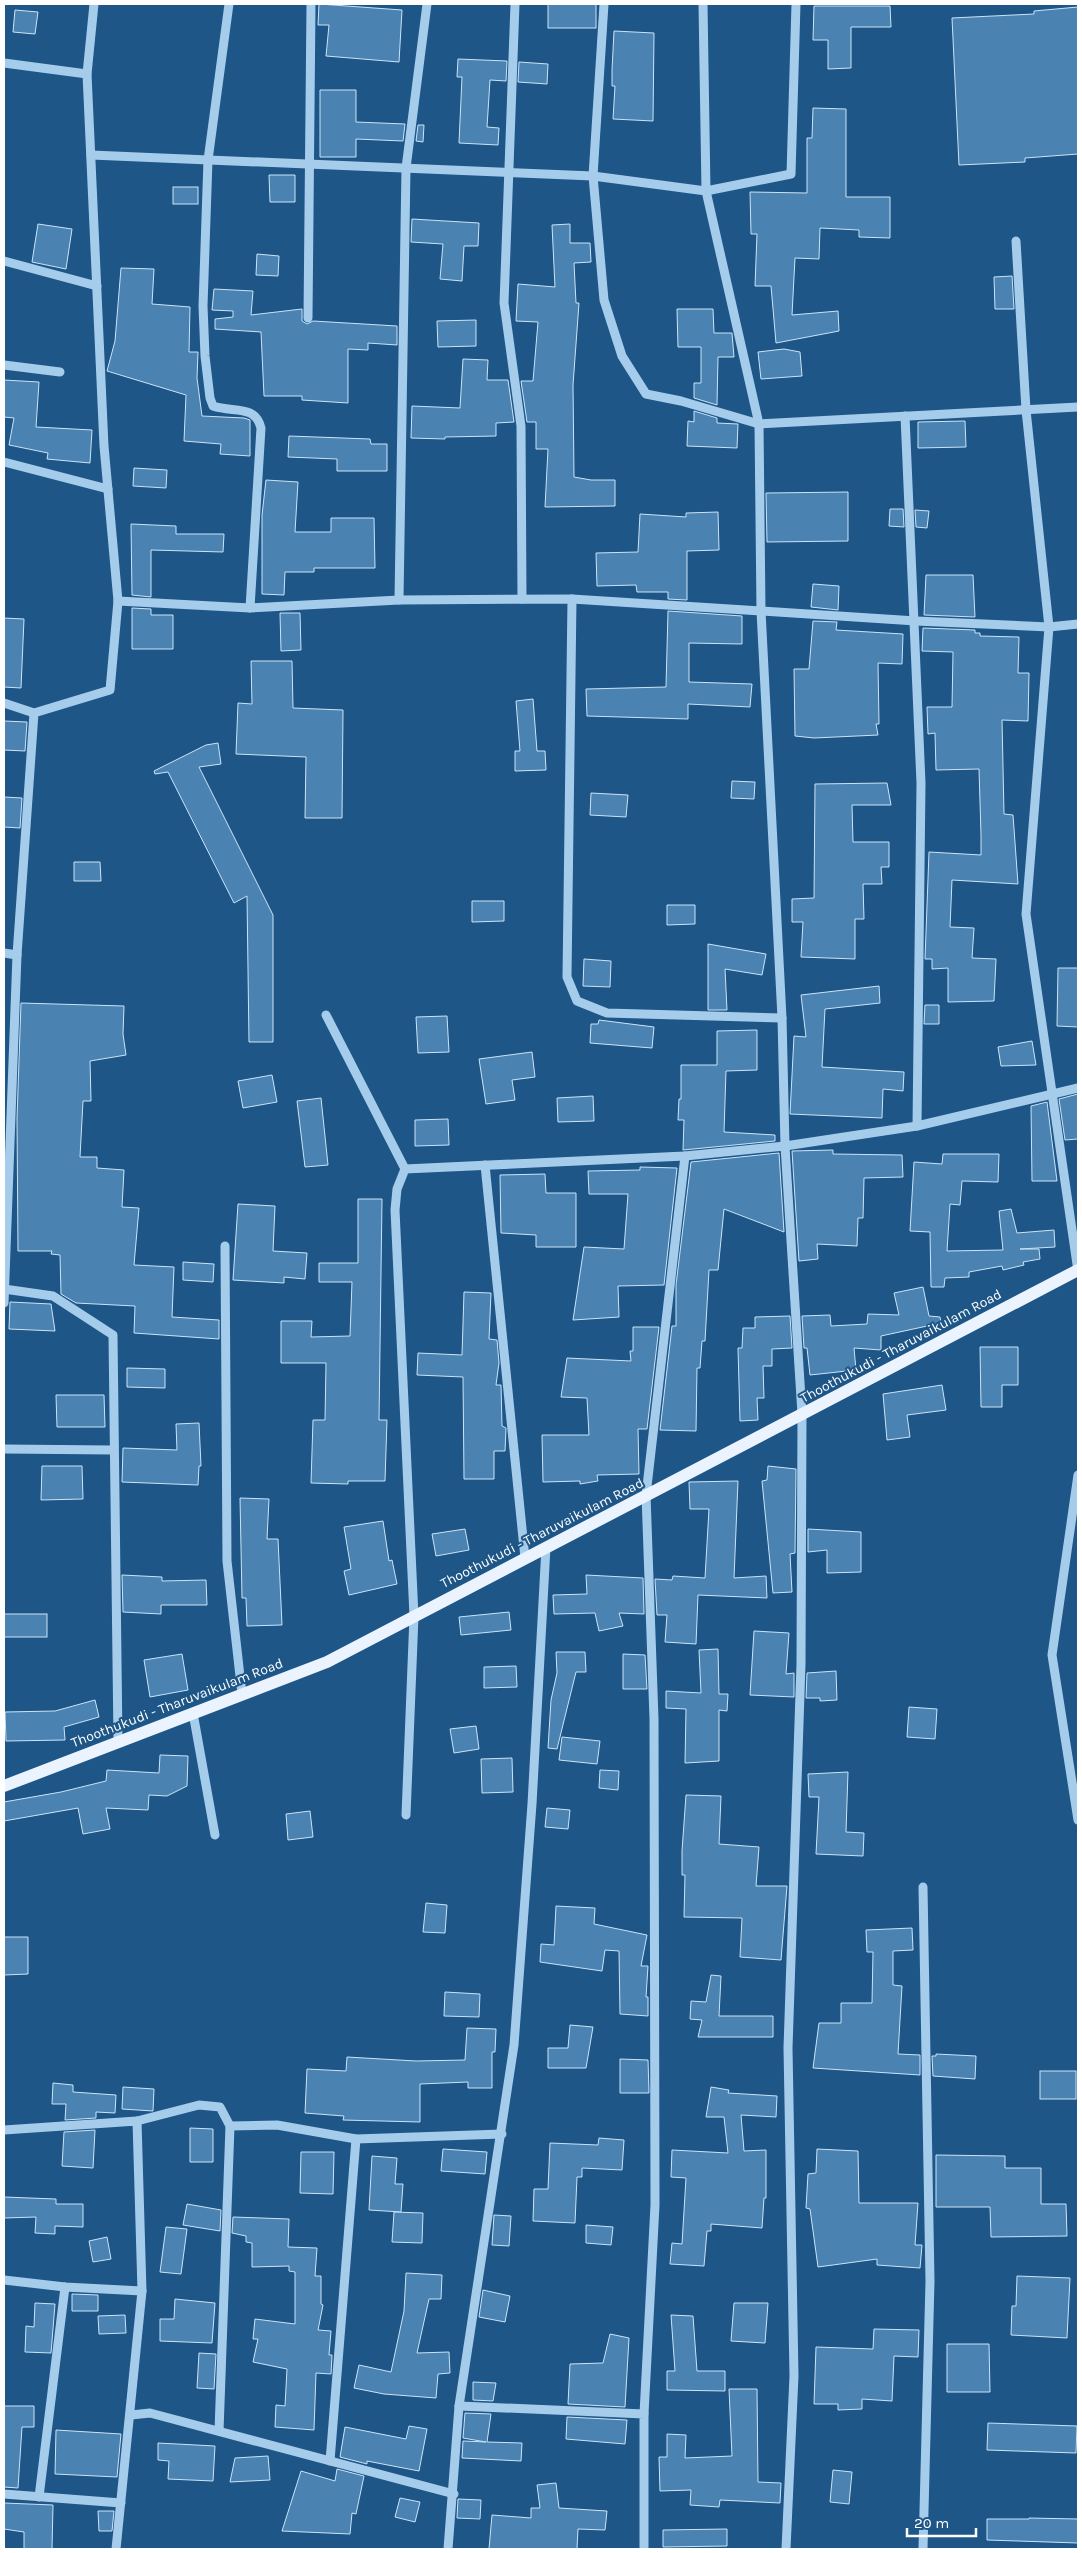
<svg xmlns="http://www.w3.org/2000/svg" width="1082" height="2553" font-family="Karla,sans-serif">
<rect width="100%" height="100%" fill="#1d5687"/>
<!-- building -->
<g fill="#4a82b2" stroke="#cbe4f8">
<polygon points="319,4 402,10 399,62 326,56 329,25 318,25"/>
<rect x="548" y="4" width="48" height="24"/>
<polygon points="814,6 890,6 891,27 851,27 851,68 828,69 828,40 813,40"/>
<polygon points="1078,7 1078,154 1025,158 1025,162 959,165 952,18 1034,14 1034,11"/>
<polygon points="15,10 38,12 35,34 13,32"/>
<polygon points="614,31 654,33 653,121 613,119 615,86 612,86 612,70"/>
<polygon points="458,59 507,61 506,81 490,80 487,127 499,128 498,145 459,143 462,77 457,77"/>
<polygon points="519,62 548,64 547,84 518,82"/>
<polygon points="320,90 356,90 356,122 405,124 403,141 356,139 356,157 320,157"/>
<polygon points="813,108 846,109 846,197 890,197 890,238 859,237 859,230 820,228 819,259 795,258 792,315 838,311 839,331 776,343 771,286 755,286 757,234 751,234 750,192 807,193 807,138 812,138"/>
<polygon points="418,125 424,125 423,142 416,141"/>
<polygon points="269,175 295,175 295,202 270,202"/>
<rect x="173" y="187" width="25" height="17"/>
<polygon points="412,219 479,223 478,246 464,246 462,281 440,279 443,244 411,242"/>
<polygon points="38,224 72,229 66,269 32,262"/>
<polygon points="570,224 570,243 590,243 591,262 574,263 576,303 579,303 573,385 574,477 591,480 615,480 615,506 545,507 548,449 536,449 536,422 527,422 521,381 533,381 538,322 516,321 518,284 555,287 552,225"/>
<polygon points="257,254 279,256 278,276 256,275"/>
<polygon points="121,268 154,269 152,304 190,307 189,352 198,352 197,378 202,416 244,418 250,420 250,456 220,454 221,444 184,441 186,395 107,371 115,341"/>
<polygon points="1012,276 1014,309 995,309 994,277"/>
<polygon points="214,289 253,291 251,315 302,309 302,321 307,324 313,321 397,326 397,345 368,343 368,350 348,349 348,403 302,400 302,396 264,396 261,332 215,329 215,319 233,317 233,311 212,310"/>
<polygon points="677,309 713,309 714,333 732,333 734,357 718,357 717,405 694,398 694,383 701,383 701,347 678,347"/>
<polygon points="476,320 476,346 438,347 437,321"/>
<polygon points="784,349 800,352 802,376 761,379 758,352"/>
<polygon points="463,359 488,360 487,380 508,380 514,422 496,423 496,436 445,437 445,439 411,438 412,406 460,408"/>
<polygon points="4,380 39,382 36,427 92,430 90,463 47,459 48,453 9,445 14,418 4,417"/>
<polygon points="694,411 717,418 717,423 738,424 737,448 687,446 688,421 694,422"/>
<polygon points="965,421 966,447 918,448 918,422"/>
<polygon points="289,436 370,439 371,444 387,444 387,471 337,471 337,459 288,457"/>
<polygon points="134,468 167,470 166,488 133,486"/>
<polygon points="266,480 298,482 295,532 331,532 331,518 374,518 375,568 314,568 314,572 285,572 284,595 262,594 262,515"/>
<polygon points="848,492 848,541 767,542 766,493"/>
<polygon points="890,509 903,509 904,527 889,526"/>
<polygon points="915,510 929,511 927,528 916,527"/>
<polygon points="718,512 719,550 687,551 687,600 668,599 668,592 637,592 636,585 597,586 596,553 638,552 640,514 686,517 686,513"/>
<polygon points="131,524 176,526 176,534 224,534 223,552 151,550 151,597 132,595"/>
<polygon points="926,575 973,575 975,617 924,615"/>
<polygon points="813,584 839,586 838,610 811,607"/>
<polygon points="132,608 151,609 151,615 173,615 173,649 132,649"/>
<polygon points="668,611 742,616 742,644 689,643 689,682 752,684 750,707 688,704 688,719 587,716 586,689 666,687"/>
<polygon points="280,613 300,613 301,650 281,651"/>
<polygon points="4,618 24,619 21,688 4,687"/>
<polygon points="813,621 837,622 836,630 903,634 902,664 878,663 879,724 876,724 878,735 814,738 795,736 794,669 809,669"/>
<polygon points="923,628 975,630 975,633 980,633 980,636 1019,637 1018,673 1029,673 1028,721 1002,720 1004,814 1013,815 1018,884 952,880 950,927 974,928 972,958 996,959 994,1001 948,1002 948,968 932,969 932,959 925,959 929,852 981,855 981,835 979,769 936,770 935,733 928,734 927,707 952,707 953,652 922,651"/>
<polygon points="251,661 292,661 293,708 343,710 342,818 305,818 306,757 236,754 238,703 252,704"/>
<polygon points="533,699 537,751 545,751 546,770 515,771 515,751 520,751 516,701"/>
<polygon points="4,721 27,722 25,751 4,750"/>
<polygon points="218,743 221,764 199,767 273,915 273,1042 249,1042 247,896 234,903 168,772 155,774 154,771 206,745"/>
<polygon points="732,781 755,782 754,799 731,798"/>
<polygon points="887,783 891,805 852,805 853,842 889,842 889,867 881,867 882,884 863,884 864,919 855,919 855,959 801,957 803,922 792,922 792,899 814,898 815,784"/>
<polygon points="591,793 628,795 626,817 590,815"/>
<polygon points="4,797 22,798 20,828 4,827"/>
<polygon points="74,862 100,862 101,881 74,881"/>
<polygon points="472,901 504,901 504,921 472,922"/>
<polygon points="667,905 695,905 695,924 667,925"/>
<polygon points="708,944 766,954 762,975 725,969 727,1010 708,1010"/>
<polygon points="584,959 611,961 610,987 583,986"/>
<polygon points="1058,968 1078,968 1078,1027 1057,1026"/>
<polygon points="879,986 880,1003 825,1009 822,1067 904,1072 903,1091 883,1089 882,1118 790,1114 794,1036 806,1037 801,995"/>
<polygon points="21,1003 124,1006 123,1034 126,1055 90,1061 91,1101 83,1101 80,1157 97,1157 97,1168 124,1170 122,1207 139,1208 134,1265 174,1267 172,1317 219,1320 219,1339 134,1333 135,1306 76,1303 61,1294 60,1255 51,1254 52,1251 18,1251 17,1118"/>
<polygon points="925,1005 939,1005 939,1024 924,1024"/>
<polygon points="447,1016 449,1052 418,1053 416,1017"/>
<polygon points="599,1020 654,1027 652,1048 590,1043 591,1024 598,1024"/>
<polygon points="757,1030 757,1070 726,1071 724,1132 775,1135 775,1141 683,1150 684,1120 678,1120 679,1099 681,1099 681,1065 717,1065 717,1031"/>
<polygon points="1032,1041 1036,1065 1001,1066 998,1047"/>
<polygon points="532,1052 535,1077 512,1080 515,1100 486,1104 479,1059"/>
<polygon points="272,1075 277,1102 243,1108 238,1081"/>
<polygon points="1078,1094 1078,1139 1065,1140 1059,1099"/>
<polygon points="593,1096 594,1121 558,1122 557,1098"/>
<polygon points="321,1098 328,1165 305,1167 297,1101"/>
<polygon points="1047,1102 1057,1181 1032,1181 1031,1106"/>
<polygon points="448,1119 449,1145 415,1146 415,1120"/>
<polygon points="833,1150 833,1154 902,1155 903,1177 864,1178 863,1218 858,1218 857,1246 817,1244 818,1259 799,1261 792,1151"/>
<polygon points="779,1153 784,1232 724,1209 718,1270 709,1270 705,1341 702,1341 700,1368 697,1368 696,1431 660,1430 672,1326 676,1326 676,1285 691,1162"/>
<polygon points="943,1154 999,1154 998,1182 962,1181 960,1205 950,1204 947,1251 1003,1250 999,1211 1011,1209 1017,1233 1054,1230 1055,1247 1020,1249 1039,1249 1040,1259 1023,1262 1024,1265 1003,1270 1002,1266 969,1272 969,1277 945,1278 944,1287 931,1287 930,1232 910,1231 914,1162 942,1164"/>
<polygon points="640,1167 677,1168 664,1285 618,1286 619,1317 573,1320 584,1247 624,1249 628,1194 589,1194 588,1171 640,1170"/>
<polygon points="545,1174 546,1193 576,1193 576,1247 536,1247 536,1235 501,1233 500,1175"/>
<polygon points="358,1199 382,1199 379,1420 387,1420 385,1481 348,1481 348,1484 311,1483 313,1420 325,1420 326,1363 281,1363 281,1321 312,1321 311,1337 350,1336 352,1282 319,1282 319,1263 358,1263"/>
<polygon points="238,1204 275,1206 273,1251 307,1253 305,1279 284,1277 284,1283 233,1280"/>
<polygon points="183,1262 214,1264 213,1282 183,1280"/>
<polygon points="923,1287 929,1316 940,1317 941,1323 881,1336 881,1350 854,1348 856,1370 810,1375 807,1348 804,1348 802,1316 830,1315 831,1326 867,1324 868,1314 899,1315 894,1293"/>
<polygon points="464,1292 491,1293 489,1339 497,1340 499,1363 496,1385 501,1385 502,1426 506,1428 505,1451 494,1451 494,1479 464,1479 463,1377 417,1375 418,1353 462,1355"/>
<polygon points="10,1302 51,1304 55,1331 9,1329"/>
<polygon points="790,1316 792,1348 772,1349 772,1366 763,1366 764,1398 757,1398 758,1420 740,1421 738,1348 742,1348 743,1328 755,1328 755,1317"/>
<polygon points="633,1327 659,1327 647,1429 638,1429 639,1474 597,1475 598,1481 580,1484 580,1481 543,1482 542,1435 589,1435 587,1398 561,1397 567,1358 631,1361 630,1351 633,1351"/>
<polygon points="980,1347 1018,1347 1018,1385 1002,1385 1002,1407 981,1407"/>
<polygon points="127,1368 165,1369 165,1388 127,1387"/>
<polygon points="942,1385 946,1410 907,1415 910,1437 887,1440 883,1394"/>
<polygon points="56,1395 104,1395 105,1427 57,1427"/>
<polygon points="199,1423 201,1466 199,1466 198,1485 122,1482 123,1448 177,1450 176,1424"/>
<polygon points="42,1466 82,1466 83,1499 41,1500"/>
<polygon points="768,1466 796,1469 795,1553 790,1554 792,1592 773,1593 762,1481 767,1480"/>
<polygon points="738,1481 734,1578 766,1576 767,1598 698,1595 696,1644 665,1642 667,1615 657,1615 655,1579 672,1580 673,1576 705,1578 709,1509 690,1509 689,1482"/>
<polygon points="240,1498 269,1499 267,1539 278,1539 282,1625 247,1626 246,1598 242,1598"/>
<polygon points="383,1521 389,1561 392,1560 397,1584 349,1595 344,1571 351,1569 344,1527"/>
<polygon points="465,1529 469,1550 436,1556 432,1534"/>
<polygon points="808,1529 861,1532 861,1572 827,1573 827,1550 808,1552"/>
<polygon points="122,1575 162,1577 162,1581 206,1580 207,1605 161,1605 161,1614 123,1612"/>
<polygon points="586,1575 643,1578 644,1614 619,1613 623,1626 599,1631 595,1613 554,1614 553,1595 587,1594"/>
<polygon points="509,1612 511,1630 461,1635 459,1617"/>
<rect x="4" y="1614" width="43" height="23"/>
<polygon points="754,1631 789,1633 786,1674 794,1673 794,1697 750,1695"/>
<polygon points="718,1649 719,1694 728,1694 727,1711 719,1710 719,1761 685,1763 686,1709 666,1708 666,1691 701,1693 699,1650"/>
<polygon points="556,1652 585,1652 586,1672 576,1672 557,1749 548,1748 551,1700 557,1673"/>
<polygon points="182,1654 188,1690 150,1697 144,1660"/>
<polygon points="623,1654 645,1655 647,1689 623,1689"/>
<polygon points="516,1666 517,1687 484,1688 484,1667"/>
<polygon points="836,1671 837,1700 820,1701 820,1698 806,1698 807,1673"/>
<polygon points="95,1700 99,1717 64,1727 65,1740 6,1741 5,1712 55,1711"/>
<polygon points="909,1707 937,1709 935,1739 907,1737"/>
<polygon points="476,1726 479,1749 454,1753 450,1729"/>
<polygon points="562,1737 600,1741 597,1764 559,1760"/>
<polygon points="160,1755 188,1756 187,1786 167,1796 149,1795 148,1810 106,1808 110,1829 83,1834 78,1808 4,1821 4,1802 61,1792 106,1781 107,1770 159,1773"/>
<polygon points="512,1758 513,1792 482,1793 481,1759"/>
<polygon points="600,1770 619,1771 618,1790 599,1788"/>
<polygon points="848,1772 846,1832 864,1833 863,1856 816,1854 819,1797 809,1797 808,1774"/>
<polygon points="686,1795 721,1796 719,1844 759,1847 756,1886 787,1886 781,1960 740,1957 742,1918 684,1917 685,1875 682,1875 682,1851"/>
<polygon points="547,1808 570,1810 568,1829 545,1827"/>
<polygon points="310,1811 313,1837 288,1840 286,1814"/>
<polygon points="426,1903 447,1905 445,1933 423,1932"/>
<polygon points="556,1906 595,1908 594,1924 647,1935 641,1966 648,1966 646,1997 648,1997 648,2016 620,2014 619,1951 605,1950 602,1971 540,1962 541,1944 554,1945"/>
<polygon points="912,1928 913,1950 893,1951 893,1985 902,1986 898,2054 920,2055 920,2075 813,2068 819,2023 841,2023 841,2003 872,2003 873,1952 867,1952 866,1930"/>
<polygon points="4,1937 28,1937 28,1974 4,1975"/>
<polygon points="711,1975 721,1976 719,2016 773,2016 773,2037 698,2037 702,2020 690,2019 691,2001 706,2002"/>
<polygon points="445,1992 480,1994 479,2017 444,2016"/>
<polygon points="570,2025 593,2027 586,2068 548,2068 548,2048 568,2048"/>
<polygon points="467,2028 496,2029 495,2052 492,2052 492,2088 468,2088 468,2082 420,2084 420,2122 343,2120 344,2116 305,2113 307,2069 346,2071 347,2057 416,2061 465,2060"/>
<polygon points="936,2054 976,2056 975,2079 933,2076 932,2056 936,2056"/>
<polygon points="620,2059 648,2060 649,2093 620,2093"/>
<rect x="1040" y="2071" width="36" height="28"/>
<polygon points="53,2083 73,2085 73,2092 116,2095 115,2113 96,2112 96,2118 65,2120 66,2104 52,2104"/>
<polygon points="123,2087 154,2089 153,2111 122,2109"/>
<polygon points="711,2087 729,2090 728,2093 777,2096 776,2117 741,2115 744,2151 766,2150 766,2198 764,2198 762,2228 711,2224 711,2231 707,2231 704,2266 670,2264 672,2243 682,2244 686,2178 671,2177 672,2150 728,2153 724,2117 706,2117"/>
<polygon points="190,2128 213,2129 213,2162 190,2162"/>
<polygon points="95,2130 93,2168 62,2166 64,2132"/>
<polygon points="599,2138 624,2140 622,2170 582,2168 582,2177 577,2177 575,2223 533,2221 534,2189 548,2189 550,2143 598,2145"/>
<polygon points="443,2149 487,2152 485,2174 441,2171"/>
<polygon points="817,2149 858,2151 859,2203 918,2203 915,2245 922,2245 920,2268 877,2265 877,2259 818,2267 810,2209 806,2208 808,2174 816,2173"/>
<polygon points="301,2152 334,2152 333,2194 300,2193"/>
<polygon points="936,2155 1005,2156 1005,2168 1041,2168 1041,2204 1066,2204 1067,2236 991,2237 990,2207 936,2207"/>
<polygon points="372,2156 397,2158 395,2184 403,2184 401,2212 369,2210"/>
<polygon points="4,2197 56,2199 56,2204 83,2204 83,2227 55,2226 55,2234 35,2233 36,2217 4,2218"/>
<polygon points="187,2204 221,2210 220,2231 183,2225"/>
<polygon points="394,2212 423,2213 422,2243 392,2242"/>
<polygon points="494,2215 511,2216 509,2246 492,2245"/>
<polygon points="233,2217 289,2219 288,2247 317,2248 315,2276 321,2276 321,2304 323,2305 318,2330 331,2331 329,2355 332,2355 331,2374 316,2373 314,2430 275,2427 276,2405 285,2406 287,2369 253,2362 258,2339 253,2339 255,2319 295,2324 295,2272 289,2271 289,2266 252,2267 252,2243 246,2242 246,2236 232,2233"/>
<polygon points="586,2225 613,2227 611,2245 586,2243"/>
<polygon points="166,2227 187,2229 181,2274 160,2272"/>
<polygon points="107,2237 111,2259 93,2262 89,2241"/>
<polygon points="406,2273 442,2275 441,2299 429,2299 417,2353 449,2352 450,2373 438,2374 436,2398 384,2394 354,2388 359,2365 391,2372 404,2311"/>
<polygon points="1017,2276 1070,2278 1067,2338 1011,2335 1012,2306 1016,2306"/>
<polygon points="483,2290 510,2296 505,2322 479,2317"/>
<polygon points="72,2294 98,2295 98,2311 72,2311"/>
<polygon points="175,2299 215,2303 212,2343 160,2341 160,2319 174,2319"/>
<polygon points="35,2303 55,2304 51,2353 25,2352 26,2326 34,2327"/>
<polygon points="734,2303 768,2303 765,2343 731,2341"/>
<polygon points="125,2315 126,2333 99,2334 98,2316"/>
<polygon points="671,2315 693,2316 697,2371 725,2371 725,2391 667,2390 667,2371 675,2371"/>
<polygon points="874,2329 919,2330 918,2357 894,2356 892,2401 862,2399 862,2409 838,2410 838,2404 814,2404 816,2347 873,2349"/>
<polygon points="610,2334 629,2338 625,2407 568,2404 570,2364 603,2363"/>
<polygon points="947,2344 989,2344 990,2392 947,2392"/>
<polygon points="199,2353 216,2354 214,2389 197,2388"/>
<polygon points="473,2382 496,2383 493,2401 473,2400"/>
<polygon points="729,2389 757,2389 758,2482 781,2483 780,2503 720,2500 719,2507 690,2505 691,2490 660,2491 659,2457 667,2457 667,2434 686,2435 685,2458 732,2456"/>
<polygon points="4,2406 34,2406 34,2427 22,2427 18,2488 4,2487"/>
<polygon points="465,2413 491,2414 487,2442 522,2443 521,2461 462,2458 463,2441 486,2442 463,2438"/>
<polygon points="567,2417 627,2420 625,2444 566,2439"/>
<polygon points="988,2423 1077,2426 1076,2453 987,2450"/>
<polygon points="409,2426 427,2429 419,2471 367,2461 367,2464 340,2457 345,2427 406,2439"/>
<polygon points="56,2430 121,2434 117,2477 55,2474"/>
<polygon points="158,2443 215,2446 213,2481 168,2479 169,2461 158,2460"/>
<polygon points="268,2456 270,2480 230,2482 235,2458"/>
<polygon points="337,2469 364,2476 356,2514 352,2513 350,2534 282,2531 301,2471 335,2481"/>
<polygon points="833,2470 852,2472 849,2504 830,2502"/>
<polygon points="556,2483 559,2508 607,2511 605,2530 578,2529 577,2549 489,2549 492,2515 531,2518 531,2508 540,2508 537,2485"/>
<polygon points="400,2498 420,2502 415,2522 395,2517"/>
<polygon points="458,2499 481,2500 480,2519 457,2518"/>
<polygon points="4,2503 53,2505 52,2549 24,2549 24,2532 4,2529"/>
<polygon points="98,2511 114,2511 112,2531 99,2531"/>
<polygon points="1029,2518 1078,2519 1078,2543 987,2540 987,2519 1029,2519"/>
<polygon points="727,2529 727,2546 663,2547 663,2530"/>
</g>
<g fill="none" stroke-linecap="round" stroke-linejoin="round">
<!-- minor -->
<g stroke="#a6cceb" stroke-width="9">
<path d="M 229,4 L 208,160 L 203,306 L 205,356 L 210,398 L 213,406 C 233,413 255,404 261,428 L 250,608"/>
<polyline points="515,4 504,303 521,426 522,599"/>
<polyline points="604,4 593,176 604,300 622,356 646,394 681,401 759,424 1078,407"/>
<polyline points="703,4 706,191 791,174 796,4"/>
<polyline points="4,63 87,74 104,446 118,601 250,608 399,600 572,599 761,611 782,1018 785,1146 802,1414 801,1664 788,2048 794,2376 786,2549"/>
<polyline points="87,74 94,4"/>
<polyline points="91,155 593,176 706,191 759,424 761,611 916,621 1049,627 1078,624"/>
<polyline points="1016,241 1026,410 1049,627 1026,914 1078,1271"/>
<polyline points="4,261 97,286"/>
<polyline points="308,318 311,4"/>
<polyline points="4,365 60,372"/>
<polyline points="905,416 921,783 917,1126"/>
<polyline points="4,462 108,489"/>
<polyline points="572,599 567,977 577,1001 607,1013 782,1018"/>
<polyline points="399,600 406,168 427,4"/>
<polyline points="4,703 34,713"/>
<polyline points="4,953 17,955"/>
<polyline points="326,1015 405,1169"/>
<polyline points="485,1165 525,1558"/>
<polyline points="225,1246 227,1561 242,1694"/>
<polyline points="4,1289 53,1296 113,1335 118,1742"/>
<polyline points="4,1303 17,955 34,713 110,690 118,601"/>
<polyline points="4,1449 113,1450"/>
<polyline points="1078,1475 1052,1655 1078,1820"/>
<polyline points="193,1713 215,1835"/>
<polyline points="406,1815 414,1616 395,1210 397,1189 405,1169 685,1156"/>
<polyline points="923,1887 930,2281 923,2549"/>
<polyline points="137,2121 199,2105 220,2107 230,2126 219,2431"/>
<polyline points="230,2126 277,2125 356,2139 502,2134"/>
<polyline points="4,2130 137,2121 142,2291 116,2549"/>
<polyline points="4,2280 65,2287 142,2291"/>
<polyline points="459,2406 644,2414 644,2549"/>
<polyline points="644,2414 655,2205 654,1719 646,1495 685,1156 785,1146 917,1126 1078,1088"/>
<polyline points="131,2415 150,2413 454,2494"/>
<polyline points="330,2461 356,2139"/>
<polyline points="4,2494 121,2503"/>
<polyline points="39,2497 65,2287"/>
<polyline points="448,2549 459,2406 514,2045 532,1804 546,1547"/>
</g>
<!-- major -->
<polyline stroke="#ebf4fe" stroke-width="12" points="4,1786 327,1662 1078,1270"/>
</g>
<g text-anchor="middle" dominant-baseline="central" stroke-width="4" stroke-linejoin="round" paint-order="stroke">
<!-- street labels -->
<g font-size="14" fill="#fff" stroke="#1d5687">
<text transform="translate(901 1346) rotate(-28)">Thoothukudi - Tharuvaikulam Road</text>
<text transform="translate(542 1533) rotate(-27)">Thoothukudi - Tharuvaikulam Road</text>
<text transform="translate(177 1703) rotate(-21)">Thoothukudi - Tharuvaikulam Road</text>
</g>
</g>
<!-- border -->
<rect width="1082" height="2553" fill="none" stroke="#ffffff" stroke-width="10"/>
<!-- scale -->
<path d="M907 2528v8h69v-8" fill="none" stroke="#ffffff" stroke-width="2.5"/>
<text x="914" y="2528" font-size="15" fill="#ffffff" stroke="#1d5687" stroke-width="4" paint-order="stroke">20 m</text>
</svg>
